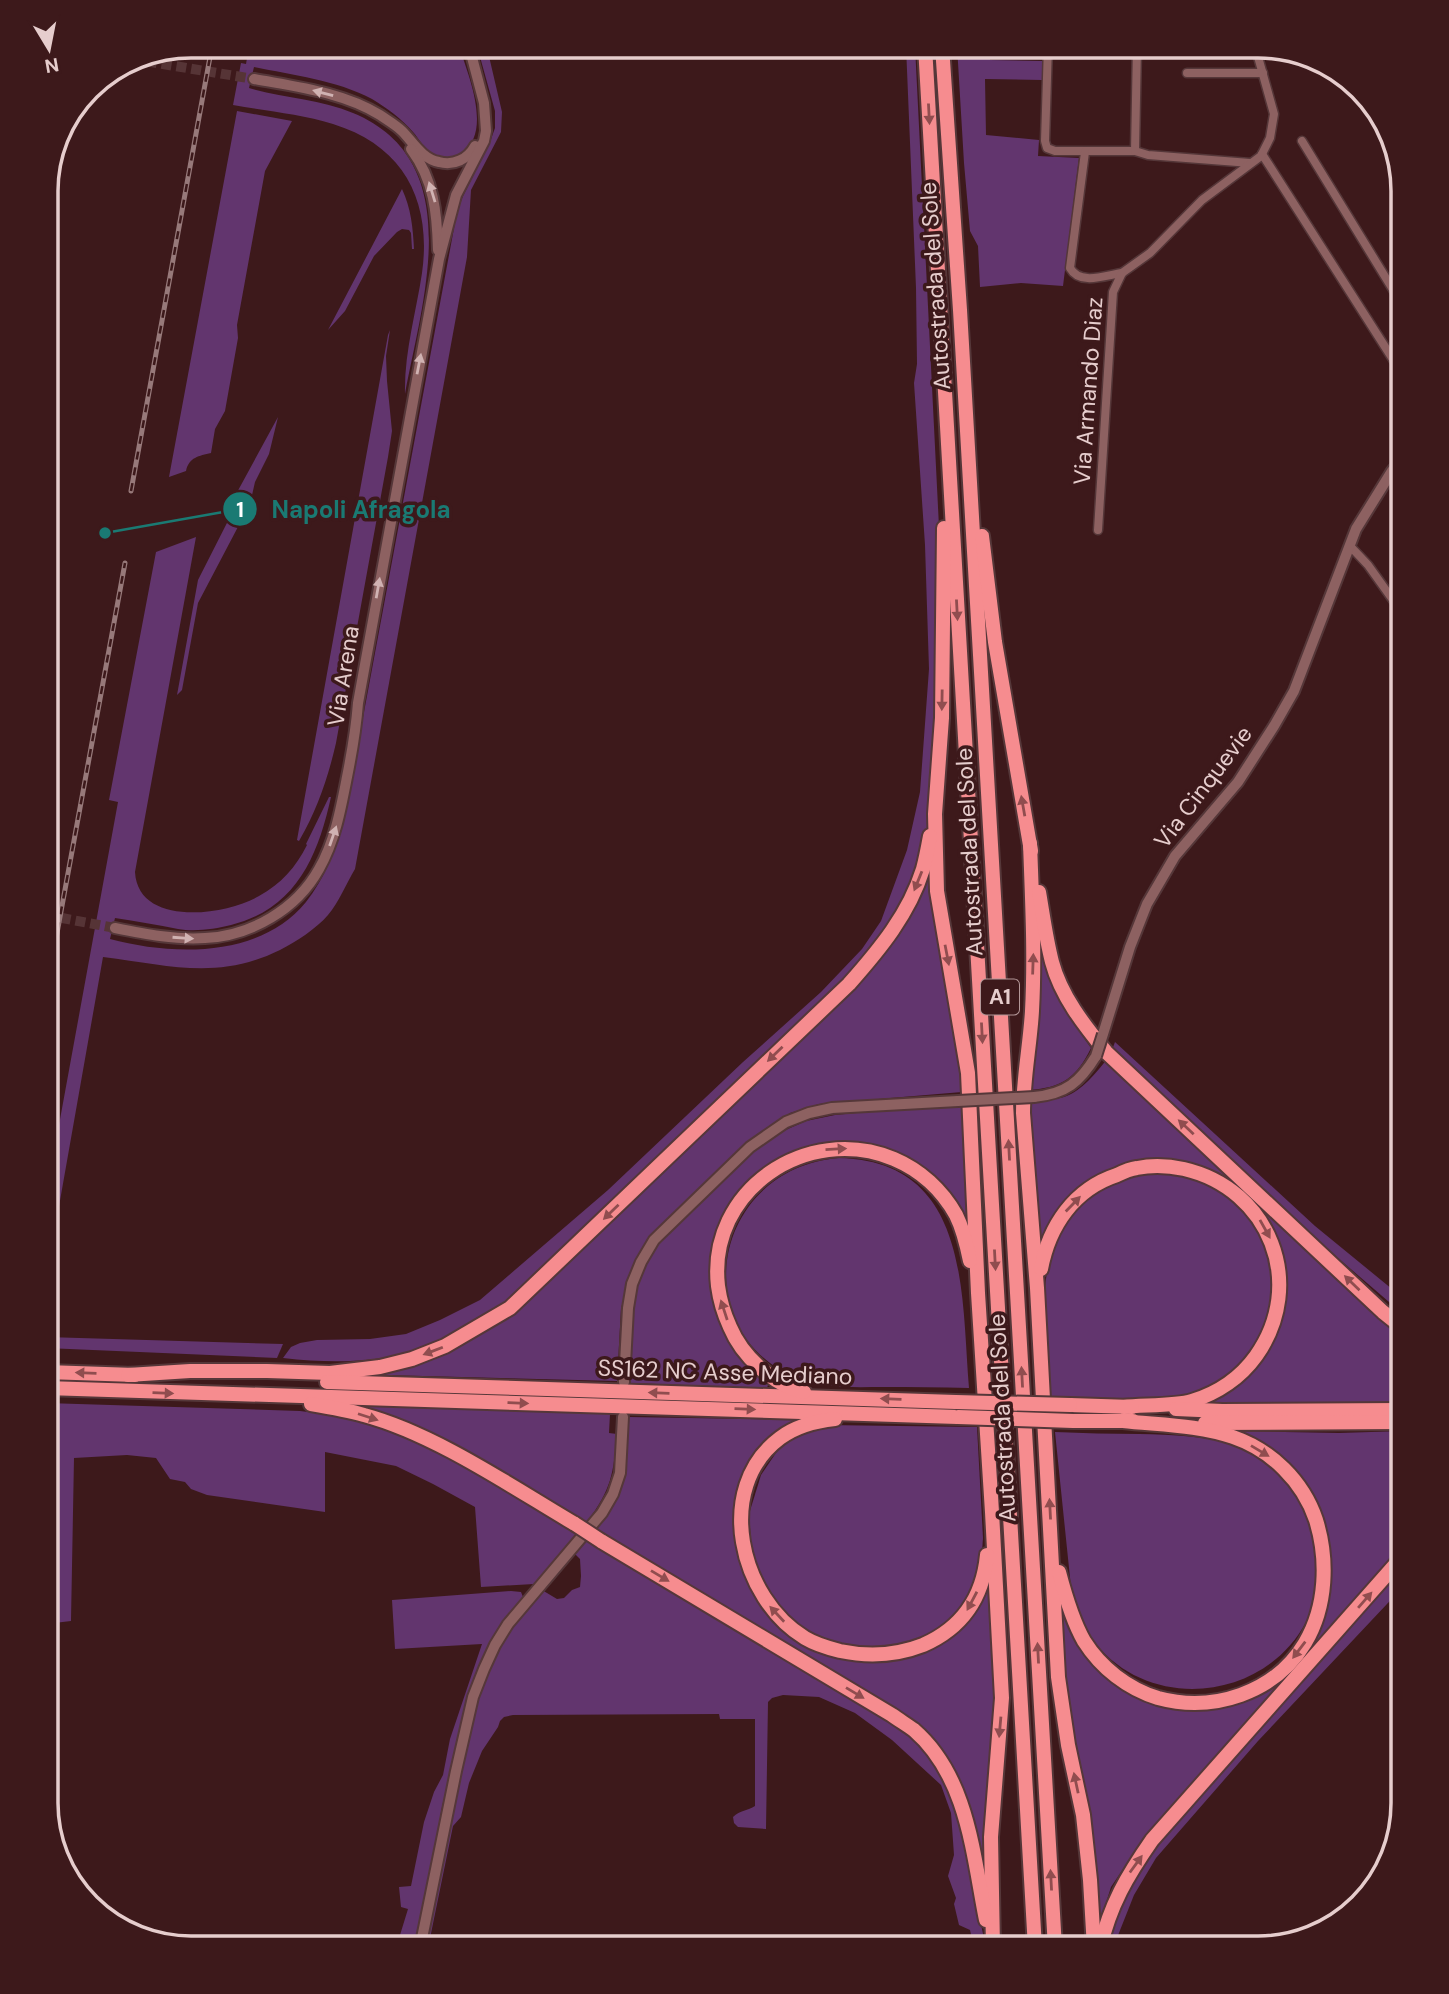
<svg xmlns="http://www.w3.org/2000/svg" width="1449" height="1994" font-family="'DM Sans',sans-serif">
<rect width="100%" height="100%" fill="#3d191b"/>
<!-- green -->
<g fill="#62356e">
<path d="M 249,46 L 459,46 C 468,75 494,133 460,155 C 453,159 443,160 435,156 C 425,151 420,140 413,132 C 402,119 387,108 372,99 C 336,80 293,75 254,67 L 249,88 C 283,98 320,99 353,113 C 469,161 422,301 405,394 C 404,353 416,313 422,273 C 432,201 404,146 333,124 C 301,114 266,111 233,105 L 241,63 L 246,64 Z"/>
<path d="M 477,46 L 489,46 L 488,52 L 502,112 L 501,132 L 471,190 L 467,257 L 355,869 C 346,884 339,902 328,915 C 316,929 297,941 280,950 C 217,981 169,965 103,957 L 46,1280 L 46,1196 L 118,802 L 109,800 L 156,552 L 196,537 L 135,872 C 138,927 225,916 259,896 C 281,884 296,867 307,845 L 306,844 L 329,797 L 331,797 C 318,856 296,909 231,925 C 215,929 195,932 178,929 C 158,925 136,921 115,918 L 110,939 C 174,956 260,958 306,902 C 324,879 335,852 343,825 L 457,212 L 463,196 L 490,142 L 495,128 L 495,111 Z"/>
<path d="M 906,46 L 915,46 L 941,567 L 935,814 L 916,875 L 890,926 L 872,951 L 789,1035 L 517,1296 C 504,1305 490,1315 476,1324 C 413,1361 355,1366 283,1358 L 291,1347 L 300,1343 L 317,1340 L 370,1339 L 406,1334 L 440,1320 L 480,1300 L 608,1190 L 743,1062 L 821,992 L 862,949 L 881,921 L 907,850 L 920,792 L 929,669 L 925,545 L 914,383 L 917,364 L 916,288 Z"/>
<polygon points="957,46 990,46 990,60 1043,61 1042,80 985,79 986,135 1039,140 1038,156 1079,158 1063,286 1021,283 980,287 978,246 970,231 964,163"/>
<path d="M 237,111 L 292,121 L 265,171 L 237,325 L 238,338 L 225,411 L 215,429 L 211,453 C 199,456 189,457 186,471 L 169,477 Z"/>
<path d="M 402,189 C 411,208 413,228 414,249 L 412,249 L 411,233 L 409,230 L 402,229 L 397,232 L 374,256 L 345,311 L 328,330 Z"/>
<path d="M 390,330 L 386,356 L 387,381 L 392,431 L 388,457 L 336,743 C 328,778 317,810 299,841 L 297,840 L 388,335 Z"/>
<polygon points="278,417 269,454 255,482 250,504 198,603 182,690 177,695 198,580 231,515 235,496"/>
<polygon points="932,860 960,1063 962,1092 819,1104 790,1113 756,1135 652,1235 630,1272 621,1309 617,1381 383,1375 385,1372 505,1317 556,1275 864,978 886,952 913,907"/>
<path d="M 1043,950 C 1056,987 1068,1016 1091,1048 C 1077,1077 1062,1088 1029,1090 L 1039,951 Z"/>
<polygon points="1115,1042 1315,1226 1403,1298 1403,1314 1288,1215 1112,1050"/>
<path d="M 1107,1059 L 1403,1330 L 1403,1402 L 1209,1402 C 1223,1394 1238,1387 1250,1375 C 1292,1333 1298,1273 1268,1222 C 1257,1203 1238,1183 1218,1174 C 1187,1160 1155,1165 1122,1165 L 1043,1241 L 1040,1242 L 1038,1241 L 1030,1101 C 1041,1100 1054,1100 1064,1097 C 1082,1091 1096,1073 1107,1059 Z"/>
<path d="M 964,1107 L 969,1221 L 967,1222 C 963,1214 960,1206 955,1198 C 948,1187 934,1178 923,1170 C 872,1134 816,1134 764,1169 C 755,1176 745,1198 738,1209 C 731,1220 720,1233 716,1245 C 711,1259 712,1274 713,1288 C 718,1334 734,1351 770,1379 L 767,1388 L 630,1383 L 633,1307 L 637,1285 L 645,1266 L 660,1241 L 747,1157 L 772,1136 L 806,1121 L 835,1115 L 897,1109 Z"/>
<path d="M 839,1158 C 970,1161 961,1292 969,1388 C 940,1387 912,1387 883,1387 C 853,1387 823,1389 794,1377 C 683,1327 715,1168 839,1158 Z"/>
<path d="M 1153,1170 L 1203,1178 L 1245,1207 L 1271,1252 L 1274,1303 L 1255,1350 L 1228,1378 L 1194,1395 L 1155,1400 L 1049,1397 C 1045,1325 1027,1236 1098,1191 C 1104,1187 1110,1182 1116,1179 C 1128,1175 1141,1173 1153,1170 Z"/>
<polygon points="46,1337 283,1344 277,1358 46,1348"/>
<polygon points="46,1403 300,1411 348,1417 389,1429 428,1445 545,1512 577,1534 534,1584 481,1587 475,1507 433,1484 396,1466 325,1452 325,1512 207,1495 191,1489 185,1482 170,1479 156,1458 127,1455 74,1458 71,1621 46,1624"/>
<path d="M 352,1404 L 575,1411 L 610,1414 L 609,1433 L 617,1434 C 613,1475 612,1488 587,1522 L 353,1407 Z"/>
<path d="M 629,1417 L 803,1420 L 778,1434 L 739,1497 L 757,1596 L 835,1654 L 923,1650 L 985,1588 L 990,1588 L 994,1676 L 993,1730 L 986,1880 L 940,1752 L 758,1628 L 597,1529 C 627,1488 625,1465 629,1417 Z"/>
<polygon points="824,1425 977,1427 983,1538 981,1565 972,1594 947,1625 911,1644 870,1651 830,1643 794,1624 767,1593 752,1555 749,1514 761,1475 784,1441"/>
<polygon points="1235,1431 1339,1433 1403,1431 1403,1548 1143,1839 1111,1887 1100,1922 1098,1922 1066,1704 1060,1608 1063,1608 1076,1639 1090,1662 1105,1677 1134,1694 1159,1704 1263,1688 1322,1615 1317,1505"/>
<path d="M 1055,1432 C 1083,1433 1111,1434 1139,1434 C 1173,1435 1207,1435 1239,1447 C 1266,1458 1290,1479 1305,1505 C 1308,1511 1309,1519 1311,1525 C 1314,1536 1320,1550 1320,1561 C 1319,1582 1315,1604 1306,1622 C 1265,1700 1152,1713 1096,1644 C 1085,1629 1079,1614 1072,1597 Z"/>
<path d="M 589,1539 L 899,1724 L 932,1758 L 954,1797 L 986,1948 L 974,1948 L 970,1930 L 959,1925 L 954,1904 L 956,1898 L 948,1876 L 954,1855 L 951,1813 L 941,1785 L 892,1740 L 855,1713 L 819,1697 L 783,1695 L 772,1698 L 768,1702 L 766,1829 L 738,1827 L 734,1823 L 733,1817 C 740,1810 748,1811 755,1806 L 755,1719 L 720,1719 L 719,1714 L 513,1715 L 504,1717 L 500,1721 L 498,1727 L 482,1751 L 469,1783 L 461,1817 L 453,1826 L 428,1948 L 424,1948 C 435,1897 445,1846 455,1795 C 465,1745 475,1685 502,1641 C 513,1622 528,1607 542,1590 L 557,1599 L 564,1598 L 572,1590 L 580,1587 L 581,1576 L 580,1559 L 575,1554 Z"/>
<polygon points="1403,1562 1403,1587 1258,1741 1156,1858 1134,1895 1113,1948 1104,1948 1123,1895 1156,1843"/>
<polygon points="511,1591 521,1592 523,1597 490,1642 468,1697 442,1807 416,1948 396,1948 408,1909 401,1907 399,1887 411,1886 424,1822 434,1792 443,1775 450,1739 482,1644 395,1649 392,1600"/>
</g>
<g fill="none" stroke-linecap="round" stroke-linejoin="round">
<!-- secondary-tunnel -->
<g stroke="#563436" stroke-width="10" stroke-dasharray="10 5" stroke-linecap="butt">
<polyline points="132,59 254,79"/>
<polyline points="46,915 115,928"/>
</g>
<defs>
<g id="street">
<polyline points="1048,46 1045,141 1047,148 1055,151 1135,151 1148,155 1250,163"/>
<polyline points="1187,73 1263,73"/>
<polyline points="1302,141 1403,306"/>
<polyline points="1135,151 1137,46"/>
<path d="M 1085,152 L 1070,268 C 1080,286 1106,275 1122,273"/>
<polyline points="1262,154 1403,375"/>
<polyline points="1390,475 1403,493"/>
<polyline points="1098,530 1113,292 1122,273 1150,253 1202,200 1261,156 1270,138 1274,114 1255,46"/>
<polyline points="1350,546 1368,565 1403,614"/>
</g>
<g id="secondary">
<path d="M 254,79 C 297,87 342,92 380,115 C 387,120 396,125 402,131 C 413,142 422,159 439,162 C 454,166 468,159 475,146"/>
<path d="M 411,149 C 434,180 437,213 438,250"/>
<path d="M 115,928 C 145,934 175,940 205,938 C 251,936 297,909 319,869 C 335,841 341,808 347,777 C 352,752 356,729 358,703 L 439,259 L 456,195 L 484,141 L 486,131 L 484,103 L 469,46"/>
<polyline points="1103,1034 1130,947 1147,904 1175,856 1238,782 1274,726 1294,691 1356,529 1392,471 1403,458"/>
<path d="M 1034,1097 C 1066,1094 1080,1082 1096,1056"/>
<polyline points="624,1382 628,1308 632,1284 641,1262 654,1240 750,1147 786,1122 809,1113 832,1108 958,1101"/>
<polyline points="420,1948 456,1771 473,1697 484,1669 495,1645 508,1624 602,1513 613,1494 620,1473 623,1417"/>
</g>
<g id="highway">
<polyline points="925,46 1035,1948"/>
<polyline points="942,46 960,310 1055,1948"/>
<polyline points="944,528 942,718 935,814 937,891 968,1073 978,1293 992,1512 1002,1698 991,1837 993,1948"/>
<polyline points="982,536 995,642 1031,851"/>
<path d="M 1030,843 C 1032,899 1035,955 1032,1011 C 1030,1045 1023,1079 1023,1113 L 1037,1288 L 1058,1677 L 1068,1745 L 1083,1815 L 1090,1880 L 1094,1948"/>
<path d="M 1039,892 C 1043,915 1046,939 1052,962 C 1061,996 1084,1025 1106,1052 L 1383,1312 L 1403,1328"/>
<path d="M 1041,1269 C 1049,1226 1074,1189 1117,1175 C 1123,1172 1130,1169 1137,1168 C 1152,1165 1170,1166 1184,1169 C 1270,1189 1307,1284 1256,1356 C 1241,1377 1218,1393 1192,1401 C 1176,1406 1142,1405 1124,1407"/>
<polyline points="46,1372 135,1375"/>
<path d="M 128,1375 L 190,1371 L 267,1371 L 330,1373 L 380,1367 L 412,1359 L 445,1346 L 510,1308 L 849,984 C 880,949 909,914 923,869 C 926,858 928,847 930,836"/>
<polyline points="327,1382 956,1402"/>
<polyline points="46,1388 958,1417"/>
<path d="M 804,1392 C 773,1385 742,1356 730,1327 C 724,1314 720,1301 718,1286 C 707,1190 807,1123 894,1159 C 920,1170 942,1190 956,1215 C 963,1229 967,1246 970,1261"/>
<path d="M 311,1404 C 329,1407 347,1410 364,1415 C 435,1434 512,1487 575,1524"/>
<polyline points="1070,1405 1132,1407"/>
<polyline points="1176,1409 1222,1411 1403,1410"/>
<path d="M 835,1419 C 816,1421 796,1426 780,1438 C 713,1488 740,1599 805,1638 C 815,1644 828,1648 840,1651 C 869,1657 895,1656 923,1645 C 962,1628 983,1597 987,1555"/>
<polyline points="1073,1421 1133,1421"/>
<polyline points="1205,1423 1403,1422"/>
<path d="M 601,1541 L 892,1715 C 899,1720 907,1725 914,1730 C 968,1777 973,1855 986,1920"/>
<path d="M 1059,1572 C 1065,1595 1072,1620 1084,1641 C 1101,1668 1128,1689 1158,1698 C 1213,1713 1275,1693 1305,1643 C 1327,1606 1328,1559 1316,1520 C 1303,1481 1271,1450 1233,1437 C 1199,1425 1159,1425 1123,1421"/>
<path d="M 1100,1948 C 1110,1905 1127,1876 1152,1840 L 1403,1556"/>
</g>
</defs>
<!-- street casing -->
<use href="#street" stroke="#553739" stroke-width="11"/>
<!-- secondary casing -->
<use href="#secondary" stroke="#553739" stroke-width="14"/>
<!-- highway casing -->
<use href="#highway" stroke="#553739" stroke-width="18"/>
<!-- street -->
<use href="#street" stroke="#8d6161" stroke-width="8"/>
<!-- secondary -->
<use href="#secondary" stroke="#8d6161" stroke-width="10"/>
<!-- highway -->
<use href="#highway" stroke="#f68c8f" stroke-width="14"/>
<defs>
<g id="rail">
<polyline points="131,491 212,46"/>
<polyline points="46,993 125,563"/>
</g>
</defs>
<!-- rail casing -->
<use href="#rail" stroke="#97797a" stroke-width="5"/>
<!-- rail -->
<use href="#rail" stroke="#3d191b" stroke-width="2.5" stroke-dasharray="8" stroke-linecap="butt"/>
<defs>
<g id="secondary-bridge">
<polyline points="1096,1056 1103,1034"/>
<polyline points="958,1101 1034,1097"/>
</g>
<g id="highway-bridge">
<polyline points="956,1402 1070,1405"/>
<polyline points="958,1417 1073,1421"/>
<polyline points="575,1524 601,1541"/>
</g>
</defs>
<!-- secondary-bridge casing -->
<use href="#secondary-bridge" stroke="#553739" stroke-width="14" stroke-linecap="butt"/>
<!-- highway-bridge casing -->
<use href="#highway-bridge" stroke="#553739" stroke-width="18" stroke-linecap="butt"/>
<!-- secondary-bridge -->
<use href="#secondary-bridge" stroke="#8d6161" stroke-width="10"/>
<!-- highway-bridge -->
<use href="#highway-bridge" stroke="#f68c8f" stroke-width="14"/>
</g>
<!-- one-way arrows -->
<defs><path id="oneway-solid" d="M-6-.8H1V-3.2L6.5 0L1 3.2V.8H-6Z" transform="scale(1.75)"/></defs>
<g fill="#d0b2b2">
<use href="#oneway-solid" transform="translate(323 93) rotate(-165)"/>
<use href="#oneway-solid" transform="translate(432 192) rotate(-107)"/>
<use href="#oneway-solid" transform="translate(419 364) rotate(-79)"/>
<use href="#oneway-solid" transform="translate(378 588) rotate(-80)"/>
<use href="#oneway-solid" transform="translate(333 836) rotate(-71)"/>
<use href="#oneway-solid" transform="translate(183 938) rotate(4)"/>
</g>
<g fill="#904d4f">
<use href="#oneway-solid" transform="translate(929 114) rotate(87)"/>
<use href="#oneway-solid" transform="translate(957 610) rotate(87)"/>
<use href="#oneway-solid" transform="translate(942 700) rotate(91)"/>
<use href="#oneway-solid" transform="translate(1023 806) rotate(-100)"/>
<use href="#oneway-solid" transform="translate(918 881) rotate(112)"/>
<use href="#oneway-solid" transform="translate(947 955) rotate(79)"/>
<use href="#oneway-solid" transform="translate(1033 964) rotate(-88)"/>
<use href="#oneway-solid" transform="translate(982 1033) rotate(87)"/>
<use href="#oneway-solid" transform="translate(775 1054) rotate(136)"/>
<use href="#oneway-solid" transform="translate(1186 1127) rotate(-137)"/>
<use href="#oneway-solid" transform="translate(836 1149) rotate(-3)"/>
<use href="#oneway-solid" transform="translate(1009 1150) rotate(-93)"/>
<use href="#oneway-solid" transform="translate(1073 1204) rotate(-46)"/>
<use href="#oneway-solid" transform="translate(611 1212) rotate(136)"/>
<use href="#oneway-solid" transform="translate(1265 1229) rotate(61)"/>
<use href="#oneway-solid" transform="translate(995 1260) rotate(87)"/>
<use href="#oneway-solid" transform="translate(1352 1283) rotate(-136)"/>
<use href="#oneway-solid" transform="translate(724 1310) rotate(-108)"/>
<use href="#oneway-solid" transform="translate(433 1351) rotate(159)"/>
<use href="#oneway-solid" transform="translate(86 1373) rotate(-178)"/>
<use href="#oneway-solid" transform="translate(1022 1377) rotate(-93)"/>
<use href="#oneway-solid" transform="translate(163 1393) rotate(2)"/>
<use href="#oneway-solid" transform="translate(659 1393) rotate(-178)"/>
<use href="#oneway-solid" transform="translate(891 1399) rotate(-178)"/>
<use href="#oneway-solid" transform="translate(518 1403) rotate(2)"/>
<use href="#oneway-solid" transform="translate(745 1409) rotate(2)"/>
<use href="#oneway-solid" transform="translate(368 1417) rotate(18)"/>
<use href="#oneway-solid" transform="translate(1260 1451) rotate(31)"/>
<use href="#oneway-solid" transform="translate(1050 1509) rotate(-93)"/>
<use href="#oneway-solid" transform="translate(660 1576) rotate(31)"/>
<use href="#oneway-solid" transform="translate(1365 1600) rotate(-49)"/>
<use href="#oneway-solid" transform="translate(972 1601) rotate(118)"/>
<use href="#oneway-solid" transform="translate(777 1614) rotate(-133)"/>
<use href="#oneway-solid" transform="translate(1299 1650) rotate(127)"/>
<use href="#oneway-solid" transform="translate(1038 1653) rotate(-93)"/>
<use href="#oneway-solid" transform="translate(855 1693) rotate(31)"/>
<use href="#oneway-solid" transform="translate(1000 1727) rotate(95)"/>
<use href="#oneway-solid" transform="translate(1076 1783) rotate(-102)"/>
<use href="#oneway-solid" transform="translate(1136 1864) rotate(-54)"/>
<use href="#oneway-solid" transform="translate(1051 1880) rotate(-93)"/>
</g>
<g text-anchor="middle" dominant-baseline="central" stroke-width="7" stroke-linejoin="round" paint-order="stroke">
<!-- shield labels -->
<rect fill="#3d191b" stroke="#b39798" stroke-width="2" x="981" y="979.5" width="38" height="35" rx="5"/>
<g font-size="21" font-weight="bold" fill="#e6cdcd">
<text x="1000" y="997">A1</text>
</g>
<!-- street labels -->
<g font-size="23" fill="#e6cdcd" stroke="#3d191b">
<text transform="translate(935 286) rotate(-94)">Autostrada del Sole</text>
<text transform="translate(1088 391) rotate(-86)">Via Armando Diaz</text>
<text transform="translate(343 676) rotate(-81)">Via Arena</text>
<text transform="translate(1203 787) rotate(-53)">Via Cinquevie</text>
<text transform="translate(969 852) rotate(-93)">Autostrada del Sole</text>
<text transform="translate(725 1372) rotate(2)">SS162 NC Asse Mediano</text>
<text transform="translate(1002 1418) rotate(-93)">Autostrada del Sole</text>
</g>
</g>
<!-- crop -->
<path d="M0 0H1449V1994H0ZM191 58H1258A133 133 0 0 1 1391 191V1803A133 133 0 0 1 1258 1936H191A133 133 0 0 1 58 1803V191A133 133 0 0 1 191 58Z" fill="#3d191b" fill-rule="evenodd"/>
<path fill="none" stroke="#e6cdcd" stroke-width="3.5" d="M191 58H1258A133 133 0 0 1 1391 191V1803A133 133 0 0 1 1258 1936H191A133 133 0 0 1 58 1803V191A133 133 0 0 1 191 58Z"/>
<!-- callouts -->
<path fill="none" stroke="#1a7a73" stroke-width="2.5" d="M105 533L240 509"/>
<g fill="#1a7a73" stroke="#3d191b" stroke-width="2.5">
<circle cx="105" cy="533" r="7"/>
<circle cx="240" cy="509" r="18"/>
</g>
<g font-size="21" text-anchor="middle" font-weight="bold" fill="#fff">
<text x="240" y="517">1</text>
</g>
<g font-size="24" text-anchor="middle" font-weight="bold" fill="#1a7a73" stroke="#3d191b" stroke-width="7" stroke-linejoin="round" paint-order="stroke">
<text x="361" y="518">Napoli Afragola</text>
</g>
<!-- north arrow -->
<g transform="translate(49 49) rotate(170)" stroke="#3d191b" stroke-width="5" paint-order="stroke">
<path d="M0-5L12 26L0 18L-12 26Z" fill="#e6cdcd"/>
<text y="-10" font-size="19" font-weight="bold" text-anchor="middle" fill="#e6cdcd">N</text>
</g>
</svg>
